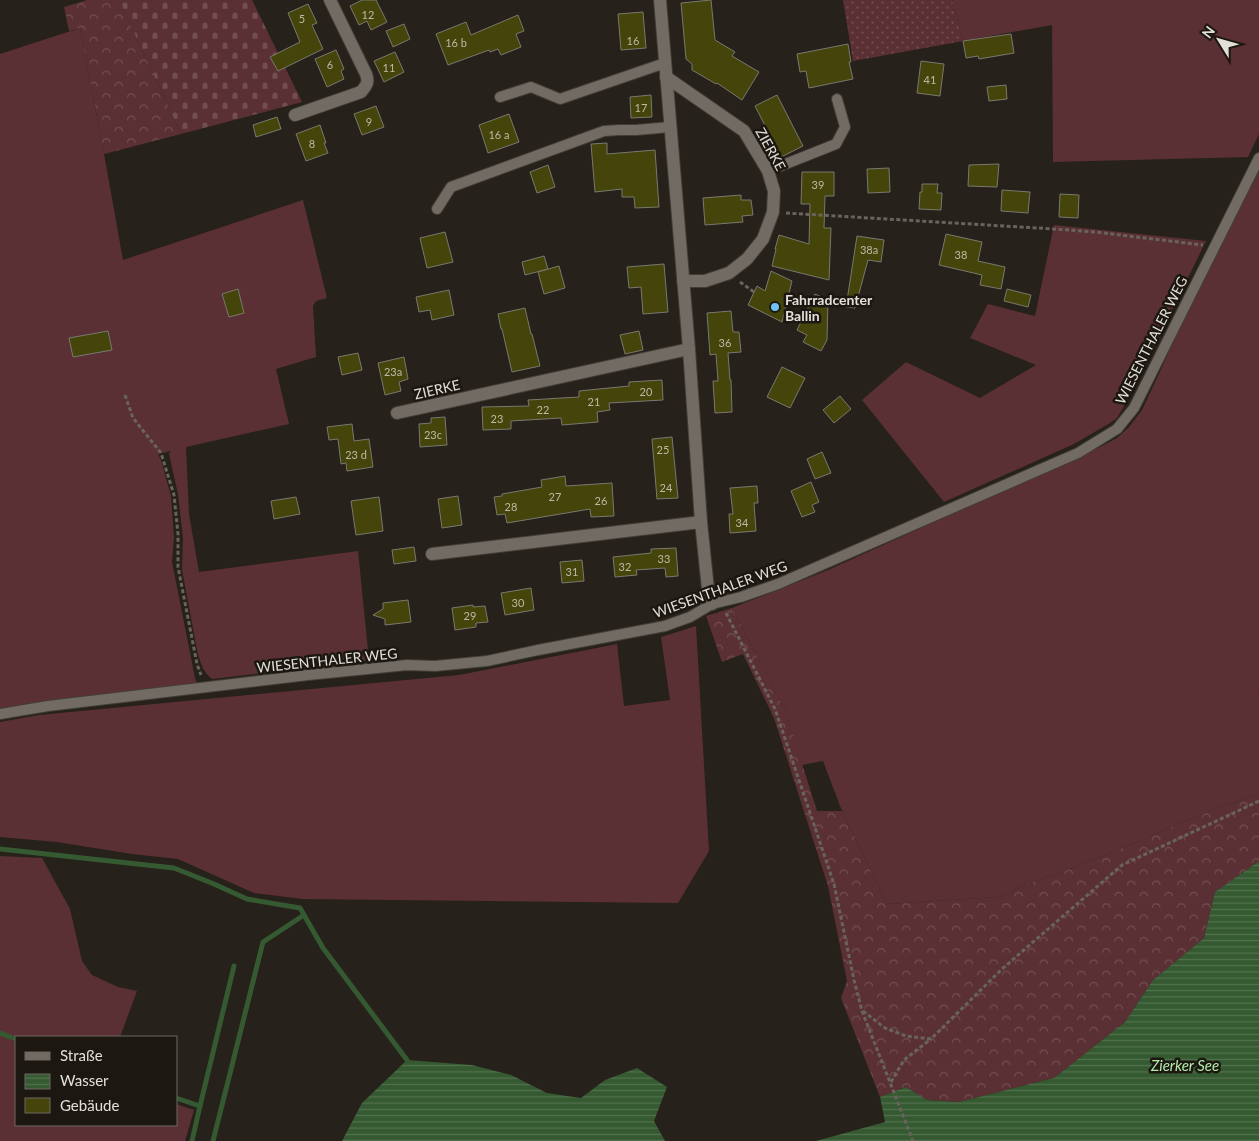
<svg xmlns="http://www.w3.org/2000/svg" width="1259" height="1141" font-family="Lato,sans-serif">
<defs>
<pattern id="forest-crowns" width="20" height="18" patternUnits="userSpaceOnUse" patternTransform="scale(1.25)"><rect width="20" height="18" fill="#5b3034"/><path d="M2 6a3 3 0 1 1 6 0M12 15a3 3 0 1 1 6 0" fill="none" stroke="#724e51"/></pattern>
<pattern id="cemetery-stones" width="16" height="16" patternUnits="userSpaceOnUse" patternTransform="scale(1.25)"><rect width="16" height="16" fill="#5b3034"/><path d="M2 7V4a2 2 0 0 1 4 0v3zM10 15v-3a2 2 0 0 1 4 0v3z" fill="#724e51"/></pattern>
<pattern id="garden-dots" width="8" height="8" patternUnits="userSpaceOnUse" patternTransform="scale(1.25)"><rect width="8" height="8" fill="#5b3034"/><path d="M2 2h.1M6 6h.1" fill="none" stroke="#724e51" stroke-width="1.8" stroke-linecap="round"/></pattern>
<pattern id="water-rules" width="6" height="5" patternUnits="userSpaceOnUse" patternTransform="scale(1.25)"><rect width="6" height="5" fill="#355931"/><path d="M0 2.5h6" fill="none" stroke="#52714e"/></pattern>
</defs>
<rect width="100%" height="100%" fill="#26211a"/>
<!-- grass -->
<g fill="#5b3034">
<polygon points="952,0 1259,0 1259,134 1248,157 1053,162 1052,25 963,41"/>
<path d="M 80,28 L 104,154 L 123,260 L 303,200 L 327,298 L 316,301 L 313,306 L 316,357 L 276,369 L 289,424 L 186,447 L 189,514 L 199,572 L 358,551 L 369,660 L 212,679 C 204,673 201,664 198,655 L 182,570 L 183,538 L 178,494 L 169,454 L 171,451 L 158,454 L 161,460 L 171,496 L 174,537 L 172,562 L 195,678 L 198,686 L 71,698 L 0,709 L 0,54 Z"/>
<polygon points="1259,171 1259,693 1258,694 1259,695 1259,794 1210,811 1089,862 1030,883 1000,897 887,904 842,811 823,761 802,765 785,710 732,608 828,570 1098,448 1117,438 1129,427 1142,410 1158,376 1187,311"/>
<polygon points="1054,225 1206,241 1132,392 1117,418 1110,423 1074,444 944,502 862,400 906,362 980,398 1036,365 970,338 988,304 1035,316"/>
<polygon points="696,626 709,851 678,903 303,899 254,893 178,859 132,854 57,842 0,837 0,722 39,715 459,675 617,644 624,706 670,700 661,637"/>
<polygon points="0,856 42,858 70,909 82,961 92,975 118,987 137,991 120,1037 16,1037 16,1125 176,1125 176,1104 194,1110 185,1141 0,1141"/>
</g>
<!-- forest -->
<g fill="url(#forest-crowns)">
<polygon points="87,0 119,0 181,134 104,154 80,28 69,31 64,7"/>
<polygon points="732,608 785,710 817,811 842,811 887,904 1000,897 1030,883 1089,862 1210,811 1259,794 1259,861 1215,892 1204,938 1153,980 1125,1022 1054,1078 959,1102 927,1100 906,1087 880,1097 841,998 847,981 828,886 774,718 743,654 722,662 706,616"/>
</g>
<!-- cemetery -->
<polygon fill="url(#cemetery-stones)" points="119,0 252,0 302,102 181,134"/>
<!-- garden -->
<polygon fill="url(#garden-dots)" points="843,0 952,0 963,41 853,61"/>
<!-- water -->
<g fill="url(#water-rules)">
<polygon points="1259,861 1259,1141 816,1141 885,1122 880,1097 906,1087 927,1100 959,1102 1054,1078 1125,1022 1153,980 1204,938 1215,892"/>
<polygon points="407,1060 472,1065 511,1075 547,1093 581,1098 605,1080 637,1068 667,1087 654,1121 665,1141 342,1141 362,1103"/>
</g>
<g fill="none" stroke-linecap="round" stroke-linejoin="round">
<!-- stream -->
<g stroke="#355931" stroke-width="5">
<polyline points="0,849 174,868 214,884 247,899 300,908 323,948 407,1060"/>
<polyline points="0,1033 16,1039"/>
<polyline points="176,1098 200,1106 192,1141"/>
<polyline points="200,1106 234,966"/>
<polyline points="213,1141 263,942 304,915"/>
</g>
</g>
<!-- building -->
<g fill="#45450b" stroke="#78796f">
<polygon points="362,0 376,0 387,22 371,30 367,21 359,25 350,6"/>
<polygon points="711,0 715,40 735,52 732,56 759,72 742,100 717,83 716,84 692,70 692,64 686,59 681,3"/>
<polygon points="308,4 317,23 312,25 323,49 278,71 270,57 300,42 288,13"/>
<polygon points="643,12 646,48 621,50 618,14"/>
<polygon points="518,15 524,31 516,34 521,47 501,55 498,49 490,52 489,50 448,65 436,34 466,22 471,35"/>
<polygon points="404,24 410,39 393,47 386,31"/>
<polygon points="1011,34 1014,53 979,59 978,56 966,58 963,41"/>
<polygon points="848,44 851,62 849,62 853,79 809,88 806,71 800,72 797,54"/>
<polygon points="336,50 344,69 341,71 344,79 327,87 315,59"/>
<polygon points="395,52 404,72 384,82 374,61"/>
<polygon points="921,61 944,64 940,96 917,93"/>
<polygon points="1006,85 1007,99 989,101 987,87"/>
<polygon points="651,95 652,117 631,118 630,97"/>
<polygon points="777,95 803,146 781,157 755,106"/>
<polygon points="376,106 384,127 362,135 354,114"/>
<polygon points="509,114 519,142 488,153 479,125"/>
<polygon points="277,117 281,129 256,137 253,125"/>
<polygon points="320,125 326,143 324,143 328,153 306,161 296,134"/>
<polygon points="607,143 607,154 655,150 659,207 635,208 634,197 622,197 622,189 595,192 591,144"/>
<polygon points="999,164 997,187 968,186 969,165"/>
<polygon points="548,165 555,187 537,193 530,172"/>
<polygon points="889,168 890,192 868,193 867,169"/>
<polygon points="802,172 834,172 834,196 825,196 824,228 831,228 829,280 772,266 776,249 775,249 779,235 809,244 810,204 801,204"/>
<polygon points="922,184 938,184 937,193 942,193 941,210 919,209 920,192 922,192"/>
<polygon points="1002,190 1030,192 1028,213 1001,211"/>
<polygon points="1060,194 1079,195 1078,218 1059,217"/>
<polygon points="741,195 741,200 751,200 753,215 742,216 743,222 705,225 703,198"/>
<polygon points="445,232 453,262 427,268 420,238"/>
<polygon points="946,234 982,242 978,261 1005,267 1001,289 980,285 982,275 939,265"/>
<polygon points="857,236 884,240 881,262 868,260 855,308 846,307"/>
<polygon points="544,256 548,269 525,275 522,262"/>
<polygon points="664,264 668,312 643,314 641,287 629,288 627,267"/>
<polygon points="559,266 565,288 544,294 538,272"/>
<polygon points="771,271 792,281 782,322 748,305 757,286 765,291"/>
<polygon points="238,289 244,313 229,317 222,294"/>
<polygon points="1007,289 1031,295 1028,307 1004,301"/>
<polygon points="449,290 454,315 432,320 430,310 419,312 416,297"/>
<polygon points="815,294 828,300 827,340 821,351 803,342 807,335 797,330"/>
<polygon points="525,308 531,334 532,334 540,366 512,372 502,329 501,329 498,314"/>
<polygon points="731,311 733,332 739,332 741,352 728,353 730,380 731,380 732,412 715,413 713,381 718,381 716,354 710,355 707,313"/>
<polygon points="108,331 112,350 73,357 69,338"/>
<polygon points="639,331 643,350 625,354 620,335"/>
<polygon points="358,353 362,370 342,375 338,357"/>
<polygon points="404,357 408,379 399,382 401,391 385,395 378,363"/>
<polygon points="782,367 805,378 790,408 767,397"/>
<polygon points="662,380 663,400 609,403 610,410 597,412 598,422 562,425 561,418 511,421 511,429 483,430 482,407 529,406 528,400 579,397 579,391 629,386 629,382"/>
<polygon points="840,396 851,409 834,423 823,410"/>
<polygon points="445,417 447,445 420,447 419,424 431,423 431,418"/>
<polygon points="352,424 354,441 369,439 373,467 347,471 346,463 341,464 338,439 329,440 327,427"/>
<polygon points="672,437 678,498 657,499 652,439"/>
<polygon points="822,452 831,473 815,479 807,459"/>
<polygon points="565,476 566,486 612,483 614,516 591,517 590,509 507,523 505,514 497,515 494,497 502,496 502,494 542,487 541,480"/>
<polygon points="811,482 819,502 812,505 815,512 802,517 791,491"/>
<polygon points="757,486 758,503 754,503 756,531 730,533 729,514 733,514 730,488"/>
<polygon points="458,496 462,525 442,528 438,499"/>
<polygon points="296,497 300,514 274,519 271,501"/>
<polygon points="379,497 383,531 356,535 351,501"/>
<polygon points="414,547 416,561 394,564 392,550"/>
<polygon points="676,548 678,576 666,577 665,568 636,570 637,575 615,577 613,557 651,553 651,549"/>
<polygon points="582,560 584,581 562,583 560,562"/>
<polygon points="531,588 534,610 505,615 501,593"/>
<polygon points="408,600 411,622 385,625 385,619 373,615 383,609 383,603"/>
<polygon points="473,605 473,607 485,606 488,622 476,623 476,627 455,630 452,608"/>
</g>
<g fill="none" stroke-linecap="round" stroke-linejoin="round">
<defs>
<g id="lane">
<polyline points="500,97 531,87 560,99 665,63"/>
<polyline points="768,171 836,144 845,127 837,99"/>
<polyline points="437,209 451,187 604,131 619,130 636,130 670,127"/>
<polyline points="0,714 48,706 308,675 407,665 435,666 487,661 538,650 665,626 690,617 712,604 741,597 778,584 1078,453 1117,429 1134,408 1259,158"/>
</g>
<g id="street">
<polyline points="660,0 689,349 701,522 708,589 712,604"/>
<polyline points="666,77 744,131 768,171 774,191 773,212 763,239 747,259 729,273 705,281 683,281"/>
<path d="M 295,115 L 361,92 C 367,85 369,82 366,74 L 330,0"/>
<polyline points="397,413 689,349"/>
<polyline points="432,554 701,522"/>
</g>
</defs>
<!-- lane casing -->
<use href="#lane" stroke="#423d38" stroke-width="12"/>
<!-- street casing -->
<use href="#street" stroke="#423d38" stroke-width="14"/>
<!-- path -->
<g stroke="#68645d" stroke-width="3" stroke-dasharray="4 2.5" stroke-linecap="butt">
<polyline points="786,213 1054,229 1095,232 1203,245"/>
<polyline points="740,282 754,292"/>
<polyline points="125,395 133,418 161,453 174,495 178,534 178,567 197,664 201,675"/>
<polyline points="726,613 775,709 834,884 854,980 862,1011 913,1141"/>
<polyline points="863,1011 885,1028 906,1036 931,1039 1002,969 1122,865 1259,801"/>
<polyline points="891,1082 904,1060 931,1039"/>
</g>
<!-- lane -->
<use href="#lane" stroke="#716b63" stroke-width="10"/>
<!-- street -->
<use href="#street" stroke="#716b63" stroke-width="12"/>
</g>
<!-- markers -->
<circle fill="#6fc2f4" stroke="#1c1811" stroke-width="2" cx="775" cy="307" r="5"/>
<g text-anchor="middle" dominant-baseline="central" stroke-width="5" stroke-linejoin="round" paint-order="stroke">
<!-- number labels -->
<g font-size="11" fill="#bcb9a7">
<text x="368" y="14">12</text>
<text x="302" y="18">5</text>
<text x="633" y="40">16</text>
<text x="456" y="42">16 b</text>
<text x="330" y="64">6</text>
<text x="389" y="67">11</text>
<text x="930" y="79">41</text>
<text x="641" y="107">17</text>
<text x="369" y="121">9</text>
<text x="499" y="134">16 a</text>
<text x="312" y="143">8</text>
<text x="818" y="184">39</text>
<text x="869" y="249">38a</text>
<text x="961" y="254">38</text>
<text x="725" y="342">36</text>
<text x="393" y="371">23a</text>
<text x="646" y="391">20</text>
<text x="594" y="401">21</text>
<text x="543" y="409">22</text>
<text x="497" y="418">23</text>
<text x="433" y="434">23c</text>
<text x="663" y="449">25</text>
<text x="356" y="454">23 d</text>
<text x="666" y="487">24</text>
<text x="555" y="496">27</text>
<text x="601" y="500">26</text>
<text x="511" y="506">28</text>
<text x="742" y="522">34</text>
<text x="664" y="558">33</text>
<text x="625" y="566">32</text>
<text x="572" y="571">31</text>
<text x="518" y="602">30</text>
<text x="470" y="615">29</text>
</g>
<!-- street labels -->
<g font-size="14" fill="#e3e0db" stroke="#1c1811">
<text transform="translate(771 149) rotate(61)">ZIERKE</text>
<text transform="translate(1151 340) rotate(-63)">WIESENTHALER WEG</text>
<text transform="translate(437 389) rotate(-13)">ZIERKE</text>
<text transform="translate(720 589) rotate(-20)">WIESENTHALER WEG</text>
<text transform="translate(327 660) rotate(-6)">WIESENTHALER WEG</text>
</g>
<!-- poi labels -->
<g font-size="14" font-weight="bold" fill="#e3e0db" stroke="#1c1811" text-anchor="start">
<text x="785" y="299">Fahrradcenter<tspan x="785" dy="16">Ballin</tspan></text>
</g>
<!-- water labels -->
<g font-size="15" font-style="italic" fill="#b2ebaa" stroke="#1c1811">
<text x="1185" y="1065">Zierker See</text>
</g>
</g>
<!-- legend -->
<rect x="15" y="1036" width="162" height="90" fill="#1c1811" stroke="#6c6862"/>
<rect x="25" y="1052" width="25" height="8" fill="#716b63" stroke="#6c6862"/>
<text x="60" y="1061" font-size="15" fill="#e3e0db">Straße</text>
<rect x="25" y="1074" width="25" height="15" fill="url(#water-rules)" stroke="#6c6862"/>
<text x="60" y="1086" font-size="15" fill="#e3e0db">Wasser</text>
<rect x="25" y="1098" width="25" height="15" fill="#45450b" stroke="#6c6862"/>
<text x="60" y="1111" font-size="15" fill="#e3e0db">Gebäude</text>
<!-- north arrow -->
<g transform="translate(1219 40) rotate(307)" stroke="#1c1811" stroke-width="4" paint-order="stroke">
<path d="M0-4L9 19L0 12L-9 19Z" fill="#e3e0db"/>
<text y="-8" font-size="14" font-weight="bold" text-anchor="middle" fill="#e3e0db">N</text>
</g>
</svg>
